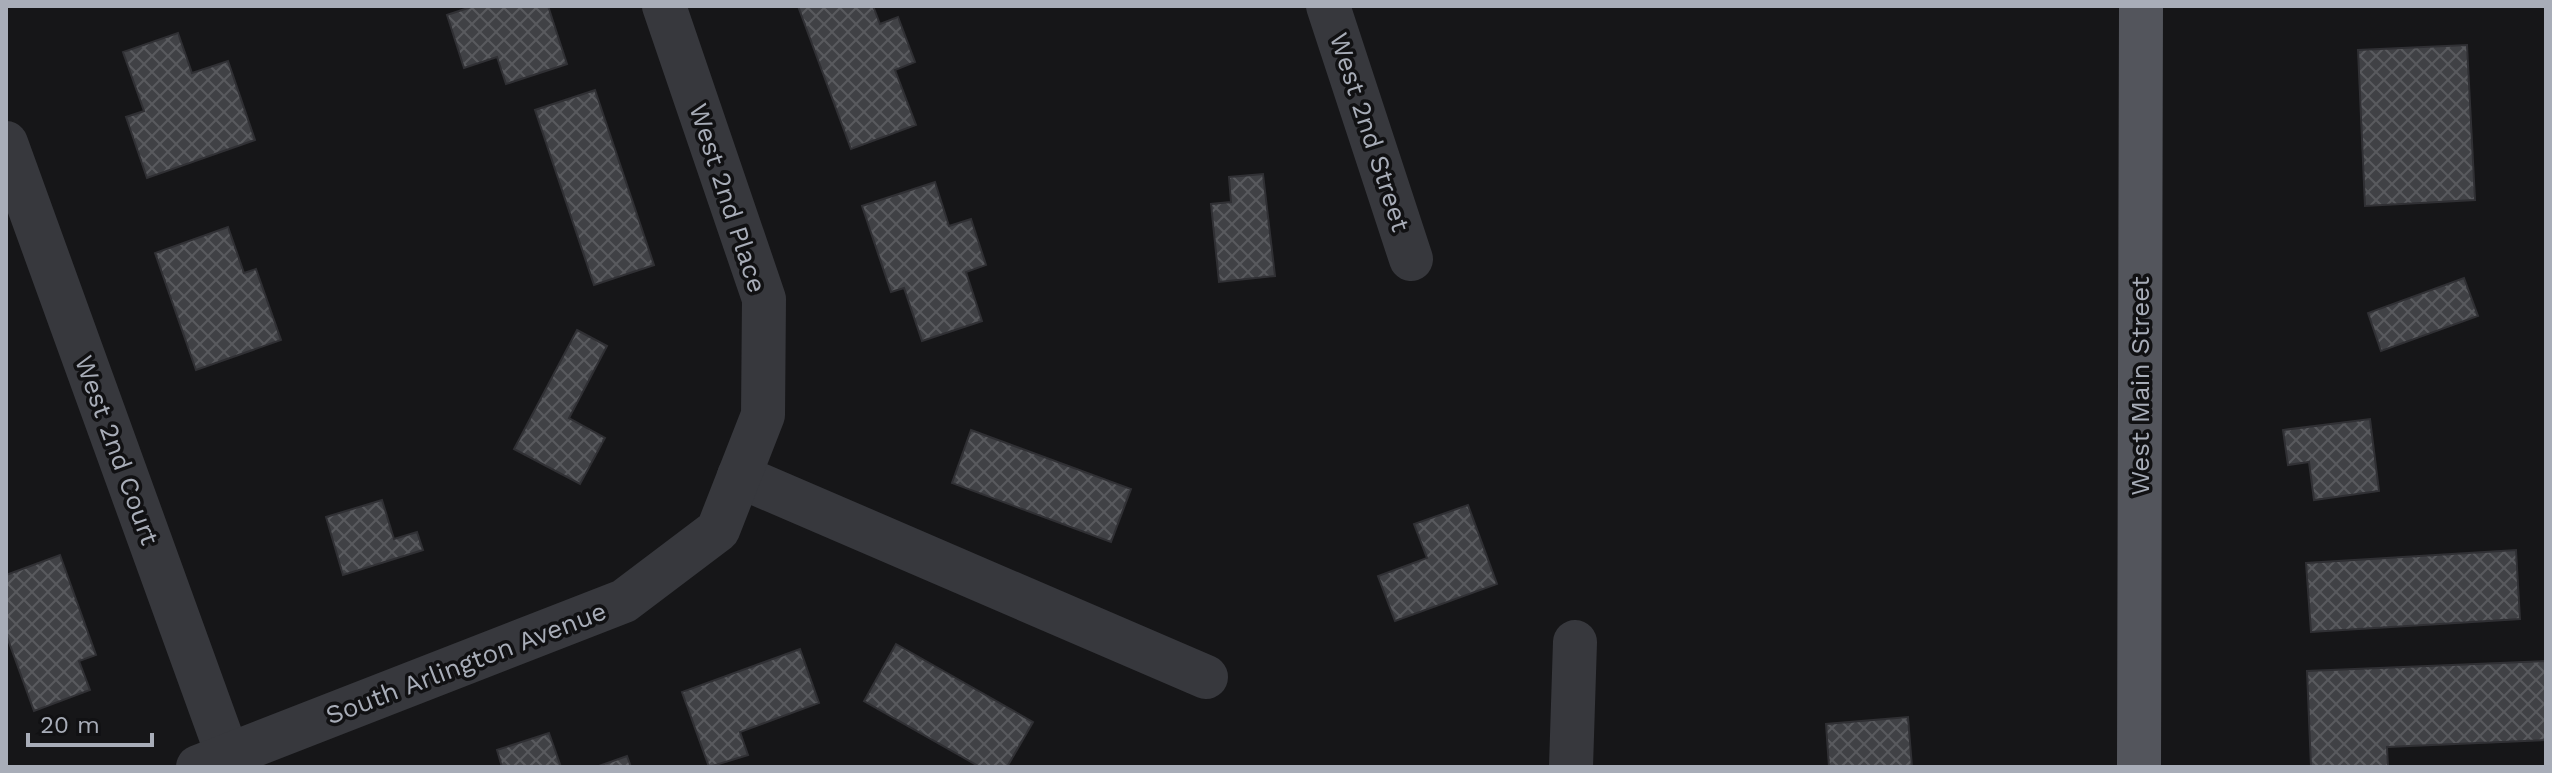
<svg xmlns="http://www.w3.org/2000/svg" width="2552" height="773" font-family="'Work Sans',sans-serif">
<defs>
<pattern id="building-cross-hatch" width="8" height="8" patternUnits="userSpaceOnUse" patternTransform="scale(2)"><rect width="8" height="8" fill="#404145"/><path d="M0 0l8 8M0 8l8-8" fill="none" stroke="#595a5e"/></pattern>
</defs>
<rect width="100%" height="100%" fill="#161618"/>
<!-- building -->
<g fill="url(#building-cross-hatch)" stroke="#303034" stroke-width="2">
<polygon points="474,6 548,6 567,64 506,84 497,57 464,68 447,15"/>
<polygon points="798,6 873,6 880,24 898,17 915,62 895,70 916,125 851,149"/>
<polygon points="178,33 192,73 228,61 255,140 147,178 126,117 144,111 123,52"/>
<polygon points="2467,45 2475,200 2365,206 2358,50"/>
<polygon points="595,90 654,265 594,285 535,110"/>
<polygon points="1263,174 1275,276 1219,282 1211,204 1231,202 1229,177"/>
<polygon points="935,182 949,226 971,219 986,265 966,272 982,321 922,341 904,288 891,292 862,206"/>
<polygon points="228,227 244,273 256,269 281,340 196,370 155,253"/>
<polygon points="2464,278 2478,316 2381,351 2368,313"/>
<polygon points="577,330 607,346 569,418 605,438 580,484 514,449"/>
<polygon points="2370,419 2379,491 2314,500 2309,462 2288,465 2283,430"/>
<polygon points="971,430 1131,489 1111,542 952,483"/>
<polygon points="382,500 394,539 417,532 423,550 343,575 326,517"/>
<polygon points="1468,505 1497,584 1395,621 1378,576 1427,558 1414,524"/>
<polygon points="2516,550 2520,619 2311,632 2306,563"/>
<polygon points="60,555 96,655 79,661 90,690 34,711 6,634 6,575"/>
<polygon points="896,644 1033,722 1007,767 980,767 864,701"/>
<polygon points="800,649 819,703 740,732 748,755 709,767 682,692"/>
<polygon points="2546,661 2546,740 2387,747 2388,767 2311,767 2307,671"/>
<polygon points="1908,717 1912,767 1829,767 1826,724"/>
<polygon points="549,733 561,767 502,767 497,750"/>
<polygon points="627,756 631,767 596,767"/>
</g>
<g fill="none" stroke-linecap="round" stroke-linejoin="round">
<!-- minor -->
<g stroke="#37383d" stroke-width="44">
<polyline points="1328,6 1411,259"/>
<polyline points="6,143 228,756"/>
<polyline points="739,476 1206,677"/>
<polyline points="198,767 624,601 718,530 763,415 764,299 664,6"/>
<polyline points="1571,767 1575,642"/>
</g>
<!-- major -->
<polyline stroke="#53555c" stroke-width="44" points="2139,767 2141,6"/>
</g>
<g text-anchor="middle" dominant-baseline="central" stroke-width="7" stroke-linejoin="round" paint-order="stroke">
<!-- street labels -->
<g font-size="26" fill="#a8adb8" stroke="#111113">
<text transform="translate(1370 132) rotate(72)">West 2nd Street</text>
<text transform="translate(728 198) rotate(72)">West 2nd Place</text>
<text transform="translate(2140 386) rotate(-90)">West Main Street</text>
<text transform="translate(117 450) rotate(70)">West 2nd Court</text>
<text transform="translate(466 663) rotate(-21)">South Arlington Avenue</text>
</g>
</g>
<!-- border -->
<rect width="2552" height="773" fill="none" stroke="#a8adb8" stroke-width="16"/>
<!-- scale -->
<path d="M28 733v12h124v-12" fill="none" stroke="#a8adb8" stroke-width="4"/>
<text x="40" y="733" font-size="24" fill="#a8adb8" stroke="#111113" stroke-width="6" paint-order="stroke">20 m</text>
</svg>
